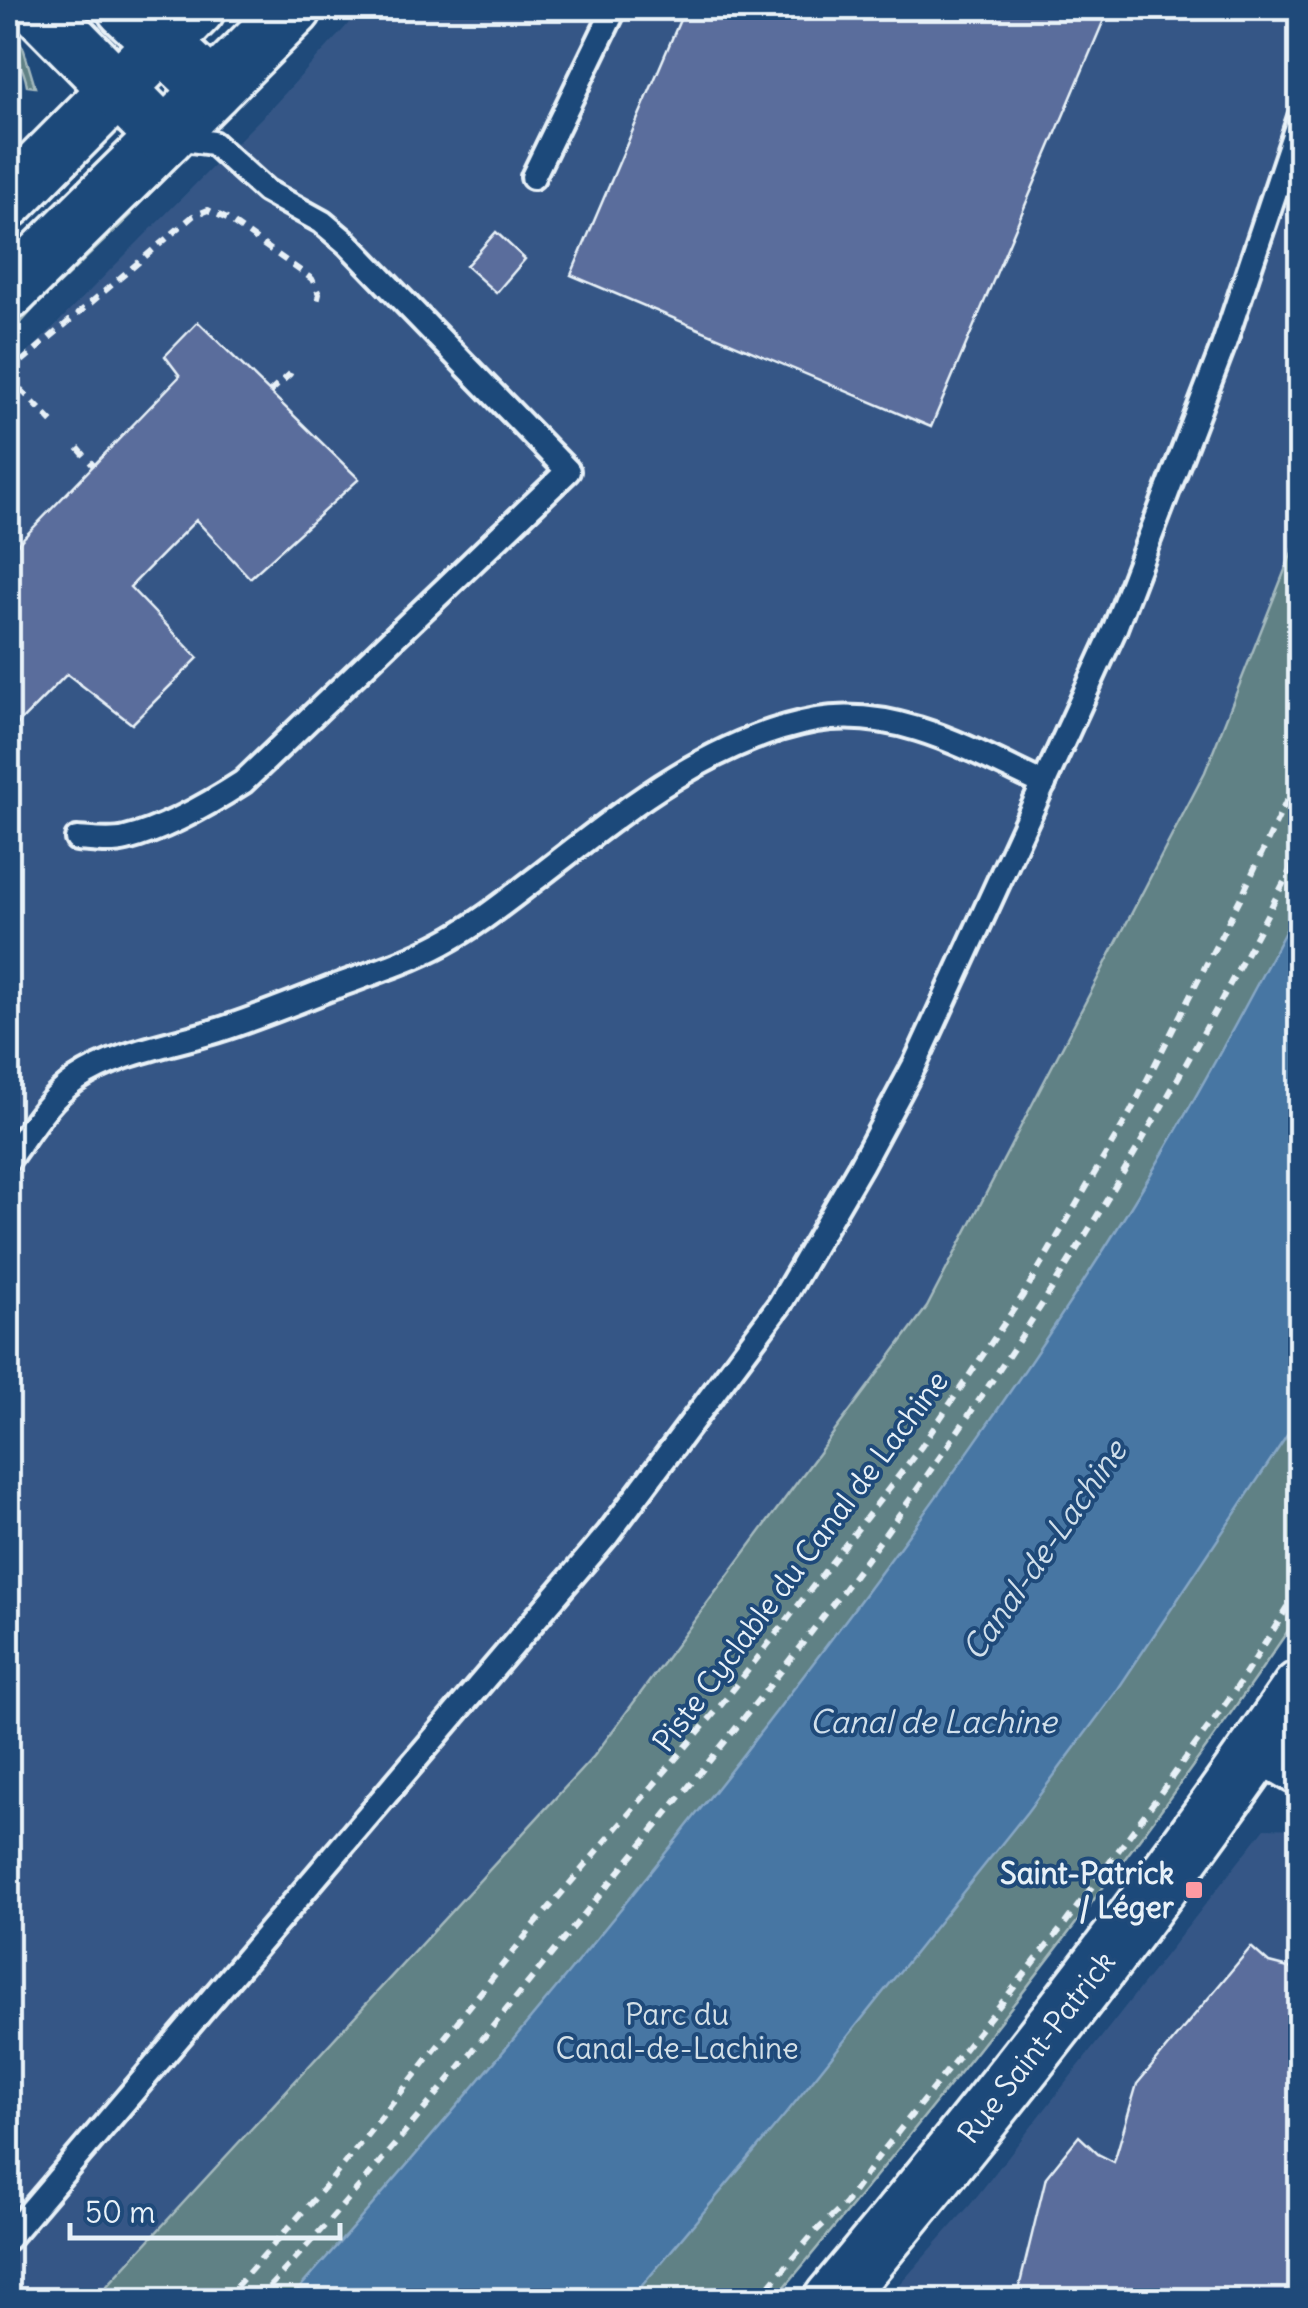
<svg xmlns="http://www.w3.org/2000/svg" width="1308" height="2308" font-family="Delius,sans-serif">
<rect width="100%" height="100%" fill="#1f4a7a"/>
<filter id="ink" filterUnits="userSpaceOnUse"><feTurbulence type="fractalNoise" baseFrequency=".01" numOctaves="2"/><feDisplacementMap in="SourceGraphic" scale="20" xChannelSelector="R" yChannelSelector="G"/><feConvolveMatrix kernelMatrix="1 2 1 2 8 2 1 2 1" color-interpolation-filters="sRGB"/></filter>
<g filter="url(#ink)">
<!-- built -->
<g fill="#355786">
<polygon points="363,8 1300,8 1300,532 1205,772 927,1307 594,1756 94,2300 8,2300 8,373 276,103"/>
<polygon points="1265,1828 1300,1829 1300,2300 886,2300 970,2205"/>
</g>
<!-- green -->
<g fill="#608185" stroke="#a4b9be" stroke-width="2.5">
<path d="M 8,26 L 23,47 L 35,87 L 27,86 C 24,63 7,46 8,26 Z"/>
<polygon points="125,210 131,215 36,306 8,337 8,327"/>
<path d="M 1300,532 L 1300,1613 C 1138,1852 959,2078 774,2300 L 94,2300 L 594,1756 L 927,1307 L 1205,772 Z"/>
</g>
<!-- water -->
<path fill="#4776a3" stroke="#87a7c5" stroke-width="2.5" d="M 1300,903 L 1300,1416 L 1116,1692 L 1027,1812 L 789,2110 L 630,2300 L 289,2300 C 460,2107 625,1909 782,1704 C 912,1534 1038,1360 1149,1177 C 1202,1088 1252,995 1300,903 Z"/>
<!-- building -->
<g fill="#5a6d9c" stroke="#e8f1f8" stroke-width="2.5">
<polygon points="685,8 1109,8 931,427 571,275"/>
<polygon points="496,232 525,259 496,293 466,266"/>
<polygon points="198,322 359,479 250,578 196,520 130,587 198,658 132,724 67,674 8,734 8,554 180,376 165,356"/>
<polygon points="1251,1947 1269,1963 1300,1971 1300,2300 1016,2300 1046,2177 1079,2136 1098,2154 1114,2162 1137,2084"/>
</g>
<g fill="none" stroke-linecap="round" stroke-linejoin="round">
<defs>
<g id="service">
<polyline points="533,177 615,8"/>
<path d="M 77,839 C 93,840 111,843 126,839 C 166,829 209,804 243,782 L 568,471 L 348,244 L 322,222 L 266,191 L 213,143 L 168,137"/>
<path d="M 8,1160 C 28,1133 47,1099 76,1080 C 119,1051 176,1044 225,1028 C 261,1016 296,1002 331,988 C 369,974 408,962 443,943 C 479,924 510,898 542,874 C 623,811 711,739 816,720 C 897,706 973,751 1044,784"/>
<polyline points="8,2238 608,1534 780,1304 861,1165 915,1064 1115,628 1224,344 1300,117"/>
</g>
<polyline id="tertiary" points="1262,1746 1300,1768"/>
<g id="secondary">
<polyline points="8,200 118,89"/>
<polyline points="8,292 165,137"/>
<path d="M 832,2300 C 997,2103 1155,1901 1300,1689"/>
</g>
<g id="primary">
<polyline points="38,8 165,137 294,8"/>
<polyline points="125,8 212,90"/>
<polyline points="137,69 197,8"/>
</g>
</defs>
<!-- service casing -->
<use href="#service" stroke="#e8f1f8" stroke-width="30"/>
<!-- tertiary casing -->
<use href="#tertiary" stroke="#e8f1f8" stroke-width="60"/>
<!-- secondary casing -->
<use href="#secondary" stroke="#e8f1f8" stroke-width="62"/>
<!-- primary casing -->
<use href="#primary" stroke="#e8f1f8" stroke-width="62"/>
<!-- path -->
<g stroke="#e8f1f8" stroke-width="6" stroke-dasharray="10 8" stroke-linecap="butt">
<polyline points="8,373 193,216 208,210 227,219 312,279 319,294 316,306"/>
<polyline points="8,376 55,425"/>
<polyline points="270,392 290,374 292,369"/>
<polyline points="78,448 93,465"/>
<polyline points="224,2300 332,2179 532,1928 718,1709 921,1447 1022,1297 1130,1113 1244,891 1300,772"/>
<path d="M 257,2300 C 370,2180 473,2050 577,1923 C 701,1772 826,1621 937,1461 C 1074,1266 1192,1062 1300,851"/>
<polyline points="758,2300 814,2233 845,2204 878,2157 1064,1925 1234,1692 1300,1588"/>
</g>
<!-- service -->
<use href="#service" stroke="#1f4a7a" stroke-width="22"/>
<!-- tertiary -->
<use href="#tertiary" stroke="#1f4a7a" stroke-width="52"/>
<!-- secondary -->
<use href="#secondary" stroke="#1f4a7a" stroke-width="55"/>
<!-- primary -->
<use href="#primary" stroke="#1f4a7a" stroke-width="55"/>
</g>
</g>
<!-- markers -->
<rect fill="#ff9aa2" stroke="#1f4a7a" stroke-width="4" x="1184" y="1880" width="20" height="20" rx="5"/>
<g text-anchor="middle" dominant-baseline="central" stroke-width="8" stroke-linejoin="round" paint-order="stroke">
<!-- street labels -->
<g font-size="30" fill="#e8f1f8" stroke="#1f4a7a">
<text transform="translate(800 1561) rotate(-53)">Piste Cyclable du Canal de Lachine</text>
<text transform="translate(1036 2047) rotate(-52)">Rue Saint-Patrick</text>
</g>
<!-- poi labels -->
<g font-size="30" font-weight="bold" fill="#e8f1f8" stroke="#1f4a7a" text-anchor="end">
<text x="1174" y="1873">Saint-Patrick<tspan x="1174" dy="34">/ Léger</tspan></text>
</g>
<!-- park labels -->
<g font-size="30" fill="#d4e0e7" stroke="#1f4a7a">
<text x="677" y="2014">Parc du<tspan x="677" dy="34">Canal-de-Lachine</tspan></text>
</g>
<!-- water labels -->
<g font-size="32" font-style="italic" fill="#d0dfeb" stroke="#1f4a7a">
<text transform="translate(1044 1550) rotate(-55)">Canal-de-Lachine</text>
<text x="933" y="1721">Canal de Lachine</text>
</g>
</g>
<!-- margin -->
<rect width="1308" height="2308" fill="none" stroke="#1f4a7a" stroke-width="40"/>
<rect x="20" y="20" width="1268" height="2268" fill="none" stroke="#e8f1f8" stroke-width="4" filter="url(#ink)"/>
<!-- scale -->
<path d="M70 2223v15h270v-15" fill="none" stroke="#e8f1f8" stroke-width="5"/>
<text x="85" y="2223" font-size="30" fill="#e8f1f8" stroke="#1f4a7a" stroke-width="8" paint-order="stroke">50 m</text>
</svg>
